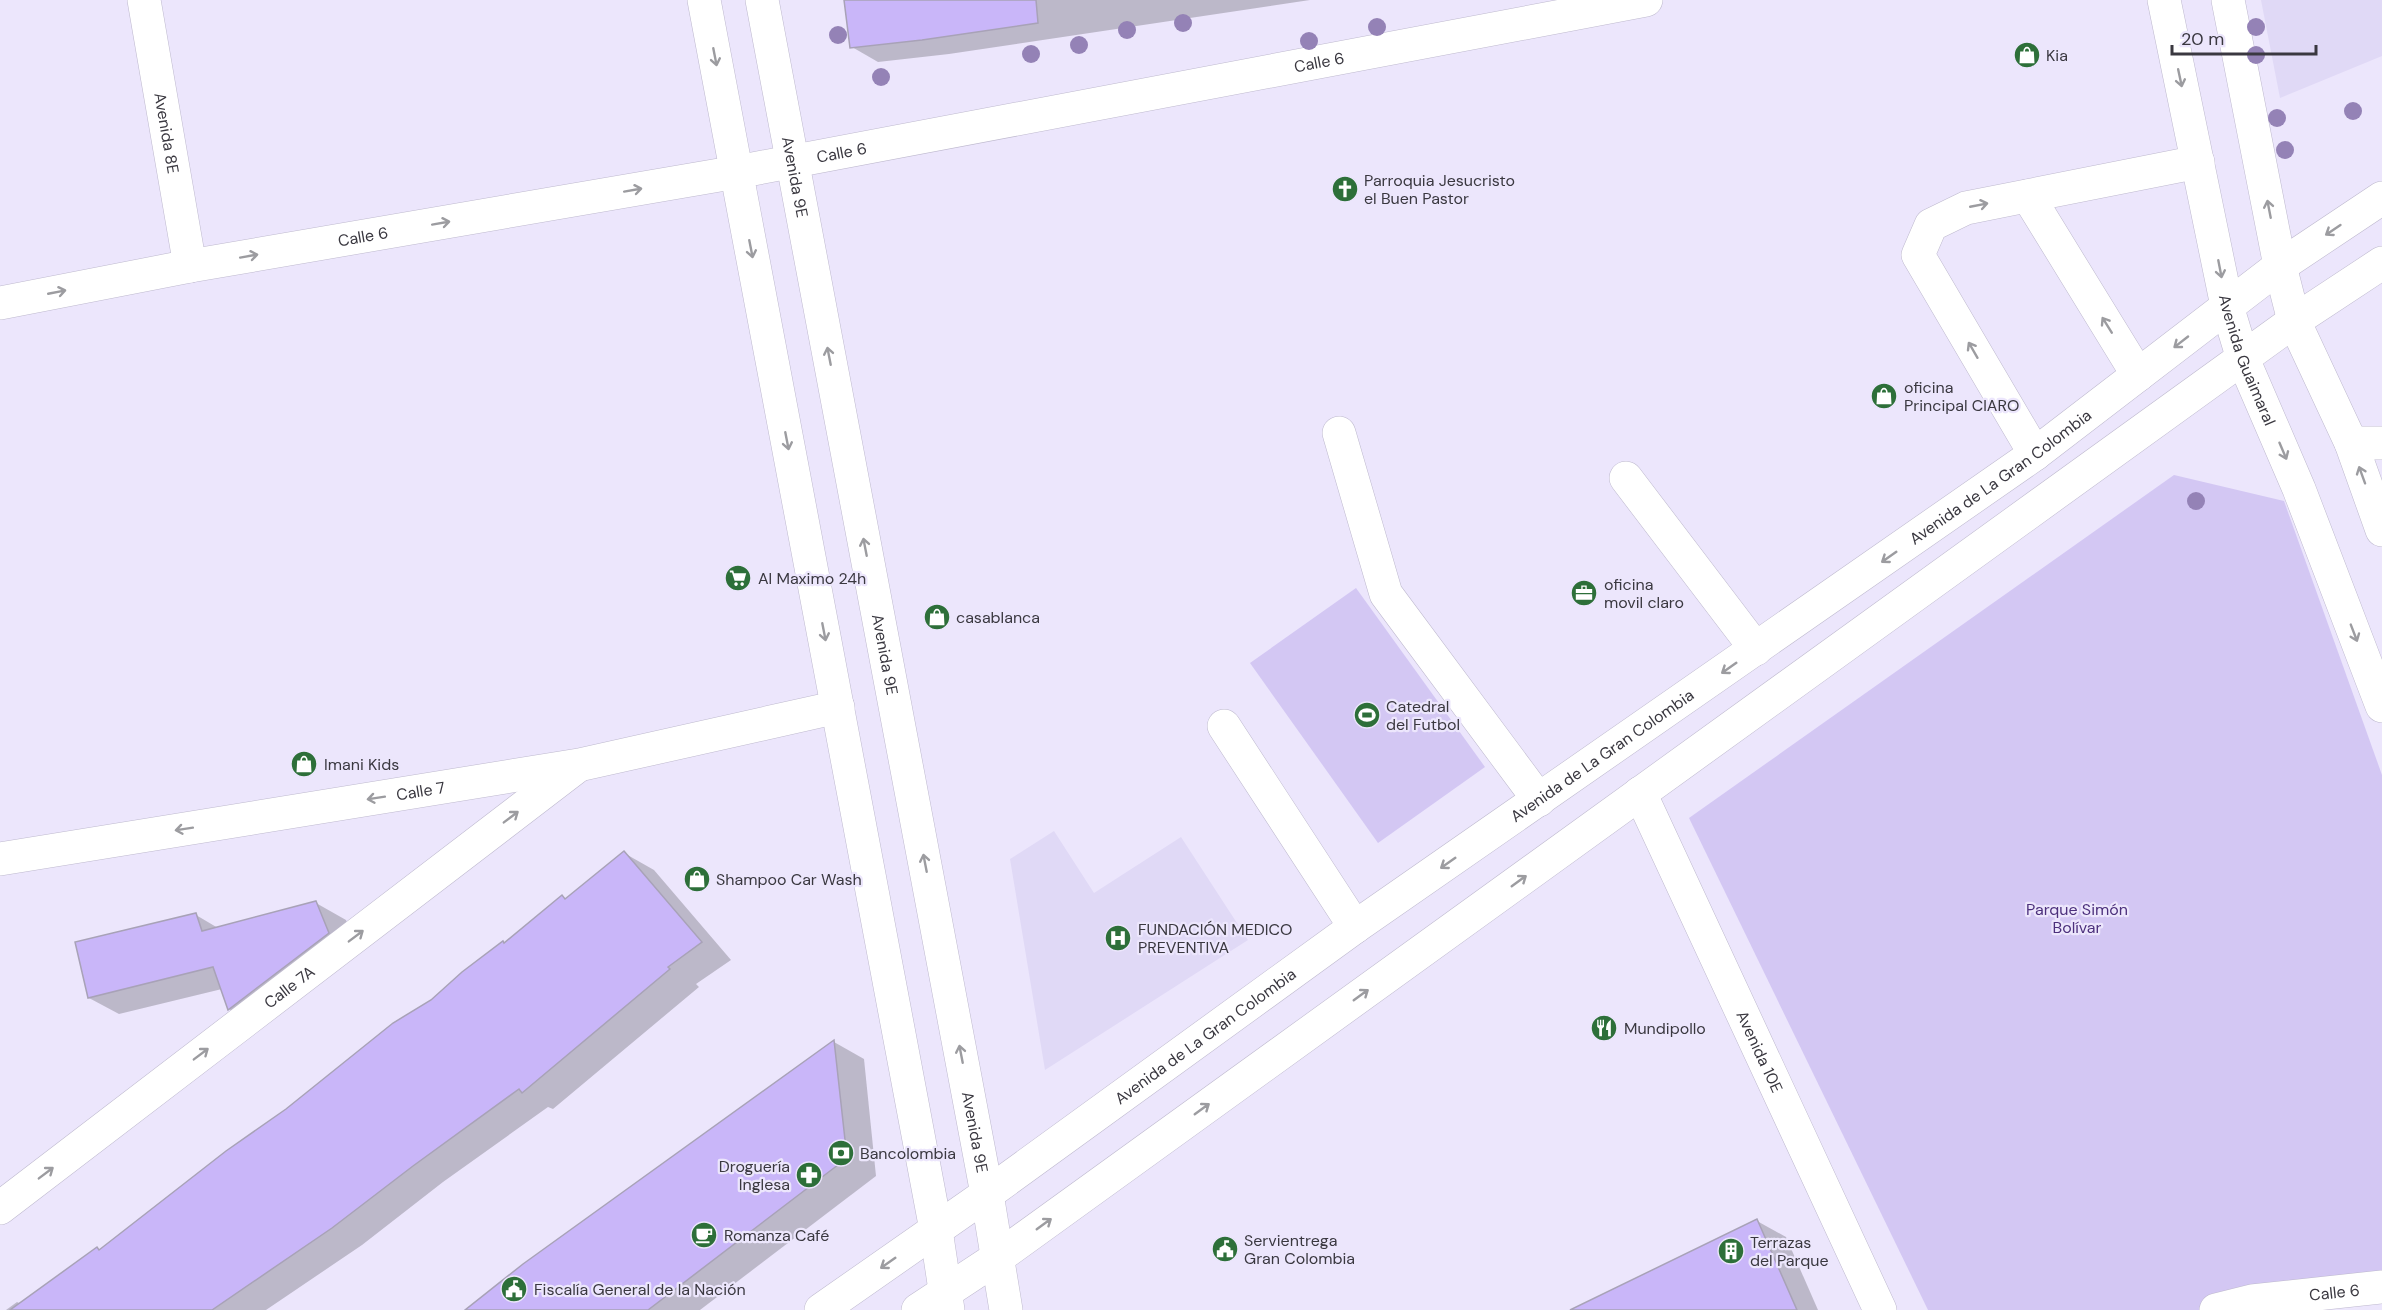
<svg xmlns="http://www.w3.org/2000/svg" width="2382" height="1310" font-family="'DM Sans',sans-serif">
<rect width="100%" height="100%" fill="#ece6fc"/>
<!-- built -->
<g fill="#e0d9f6">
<polygon points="2261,0 2382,0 2382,56 2280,98"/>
<polygon points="1054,831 1094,893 1181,837 1248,940 1045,1070 1010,859"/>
</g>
<!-- green -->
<g fill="#d3c7f3">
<polygon points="2174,475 2284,501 2382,775 2382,1289 2210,1310 1928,1310 1689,818"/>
<polygon points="1356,588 1485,767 1378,843 1250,663"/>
</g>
<!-- shadow -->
<g fill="#0003">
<polygon points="846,0 1310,0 949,54 878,62 852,47"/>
<polygon points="624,853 654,870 731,960 696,984 699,987 553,1109 548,1107 443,1182 362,1245 266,1310 6,1310 17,1302 21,1304 100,1251 432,1001 562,897 567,900"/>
<polygon points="316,903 346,920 357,950 258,1026 229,1009 222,989 119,1014 89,998 196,915 218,928"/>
<polygon points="834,1042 864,1059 876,1176 700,1310 466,1310 524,1265"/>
<polygon points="1757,1221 1786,1237 1818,1310 1637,1310"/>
</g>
<!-- building -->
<g fill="#c9b6f9" stroke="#a8a2b7" stroke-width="1.5">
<polygon points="844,0 1036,0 1038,23 922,40 850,48"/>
<polygon points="624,851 702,942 668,967 670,969 522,1093 519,1089 413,1166 332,1228 212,1310 10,1310 97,1247 99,1250 226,1151 286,1109 393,1023 431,1000 462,972 503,941 504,943 562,895 565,899"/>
<polygon points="316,901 329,933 228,1010 213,967 88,998 75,942 196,913 202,931"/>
<polygon points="834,1040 847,1158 648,1310 465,1310 523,1264"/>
<polygon points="1757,1219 1797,1310 1570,1310"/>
</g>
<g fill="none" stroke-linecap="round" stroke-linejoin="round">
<defs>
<g id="minor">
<path id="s1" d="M 144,0 L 190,266"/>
<polyline points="704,0 936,1230 948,1310"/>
<path id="s2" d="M 762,0 L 987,1194 L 1006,1310"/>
<path id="s3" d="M 2164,0 L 2227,306 L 2243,359 L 2299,489 L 2382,706"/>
<polyline points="2228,0 2280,266 2294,321 2351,443 2382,530"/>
<polyline points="2028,196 2138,375"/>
<path id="s4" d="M 0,303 L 190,266 L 737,172 L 1646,0"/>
<polyline points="1339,433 1386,594 1539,800"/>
<polyline points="2351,443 2382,443"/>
<polyline points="2035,454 1918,255 1931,225 1966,208 2198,162"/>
<polyline points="1626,478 1756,649"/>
<polyline points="1224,726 1355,927"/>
<path id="s5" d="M 1640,793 L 1880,1310"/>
<path id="s6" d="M 0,859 L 579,765 L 838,707"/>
<path id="s7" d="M 0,1208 L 575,768"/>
<path id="s8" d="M 821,1310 L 987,1194 L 1355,927 L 2035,454 L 2280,266 L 2382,198"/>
<polyline points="918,1310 997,1258 2294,321 2382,263"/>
<path id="s9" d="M 2216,1310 L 2252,1301 L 2382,1287"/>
</g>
</defs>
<!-- minor casing -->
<use href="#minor" stroke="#beb9ce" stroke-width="34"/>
<!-- minor -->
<use href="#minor" stroke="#fff" stroke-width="33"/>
</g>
<!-- trees -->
<g fill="#9482b6">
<circle cx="1183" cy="23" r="9"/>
<circle cx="1377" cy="27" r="9"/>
<circle cx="2256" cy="27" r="9"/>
<circle cx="1127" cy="30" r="9"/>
<circle cx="838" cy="35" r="9"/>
<circle cx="1309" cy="41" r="9"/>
<circle cx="1079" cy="45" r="9"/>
<circle cx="1031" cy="54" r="9"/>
<circle cx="2256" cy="55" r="9"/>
<circle cx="881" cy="77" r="9"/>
<circle cx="2353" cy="111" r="9"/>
<circle cx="2277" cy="118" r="9"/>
<circle cx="2285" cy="150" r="9"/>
<circle cx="2196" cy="501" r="9"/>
</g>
<!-- one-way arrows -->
<defs><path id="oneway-shaft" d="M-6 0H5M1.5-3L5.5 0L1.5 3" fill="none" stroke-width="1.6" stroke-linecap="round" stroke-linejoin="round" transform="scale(1.5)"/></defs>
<g stroke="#9c9ca0">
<use href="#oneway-shaft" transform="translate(715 57) rotate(79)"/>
<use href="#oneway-shaft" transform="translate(2180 78) rotate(78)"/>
<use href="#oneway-shaft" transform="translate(633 190) rotate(-10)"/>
<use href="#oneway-shaft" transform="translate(1979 205) rotate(-11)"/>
<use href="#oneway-shaft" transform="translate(2269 209) rotate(-101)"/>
<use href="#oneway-shaft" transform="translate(441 223) rotate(-10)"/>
<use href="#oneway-shaft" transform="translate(2333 230) rotate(146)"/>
<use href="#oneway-shaft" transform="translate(751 249) rotate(79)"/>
<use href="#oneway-shaft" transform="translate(249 256) rotate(-10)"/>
<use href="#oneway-shaft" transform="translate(2220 269) rotate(79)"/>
<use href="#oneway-shaft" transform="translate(57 292) rotate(-11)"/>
<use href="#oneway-shaft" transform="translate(2107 325) rotate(-122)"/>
<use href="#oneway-shaft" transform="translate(2181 342) rotate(142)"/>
<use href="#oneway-shaft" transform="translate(1973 350) rotate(-120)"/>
<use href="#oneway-shaft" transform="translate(829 356) rotate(-101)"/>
<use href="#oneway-shaft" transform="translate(787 441) rotate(79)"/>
<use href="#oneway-shaft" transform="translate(2283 451) rotate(67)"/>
<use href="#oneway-shaft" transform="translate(2362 475) rotate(-110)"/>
<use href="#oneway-shaft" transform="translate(865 547) rotate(-101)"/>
<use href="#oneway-shaft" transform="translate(1889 557) rotate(145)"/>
<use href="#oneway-shaft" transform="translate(824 632) rotate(79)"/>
<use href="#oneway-shaft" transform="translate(2354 633) rotate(69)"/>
<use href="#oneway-shaft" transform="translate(1729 668) rotate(145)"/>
<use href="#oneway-shaft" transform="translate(376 798) rotate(171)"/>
<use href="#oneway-shaft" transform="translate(511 817) rotate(-37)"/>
<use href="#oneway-shaft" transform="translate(184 829) rotate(171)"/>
<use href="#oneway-shaft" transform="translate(925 863) rotate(-101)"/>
<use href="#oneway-shaft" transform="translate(1448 863) rotate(145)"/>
<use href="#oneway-shaft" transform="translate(1519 881) rotate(-36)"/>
<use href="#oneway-shaft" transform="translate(356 936) rotate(-37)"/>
<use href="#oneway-shaft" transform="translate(1361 995) rotate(-36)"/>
<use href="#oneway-shaft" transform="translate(201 1054) rotate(-37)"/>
<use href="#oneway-shaft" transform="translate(961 1054) rotate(-101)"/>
<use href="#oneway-shaft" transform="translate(1202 1109) rotate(-36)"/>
<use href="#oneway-shaft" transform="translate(46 1173) rotate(-37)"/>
<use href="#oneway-shaft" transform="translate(1044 1224) rotate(-36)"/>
<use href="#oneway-shaft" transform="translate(888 1263) rotate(145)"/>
</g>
<!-- icons -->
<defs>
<symbol id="shop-disc" viewBox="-11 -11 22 22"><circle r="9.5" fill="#2d6f39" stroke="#ece6fc"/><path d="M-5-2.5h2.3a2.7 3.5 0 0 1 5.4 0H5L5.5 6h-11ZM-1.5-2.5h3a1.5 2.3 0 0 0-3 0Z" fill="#fff"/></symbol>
<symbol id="church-disc" viewBox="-11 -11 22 22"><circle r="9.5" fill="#2d6f39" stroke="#ece6fc"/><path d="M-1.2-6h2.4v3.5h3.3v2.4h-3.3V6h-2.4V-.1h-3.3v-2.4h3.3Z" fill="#fff"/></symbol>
<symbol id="supermarket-disc" viewBox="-11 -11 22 22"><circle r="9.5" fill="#2d6f39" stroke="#ece6fc"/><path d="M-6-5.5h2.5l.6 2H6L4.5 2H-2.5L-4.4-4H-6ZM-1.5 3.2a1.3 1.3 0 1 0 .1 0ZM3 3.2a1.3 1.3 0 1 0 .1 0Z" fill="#fff"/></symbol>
<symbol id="office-disc" viewBox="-11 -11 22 22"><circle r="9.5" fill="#2d6f39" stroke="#ece6fc"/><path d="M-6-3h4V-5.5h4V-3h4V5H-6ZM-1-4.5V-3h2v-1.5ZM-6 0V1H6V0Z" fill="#fff"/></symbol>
<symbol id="stadium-disc" viewBox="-11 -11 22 22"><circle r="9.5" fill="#2d6f39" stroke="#ece6fc"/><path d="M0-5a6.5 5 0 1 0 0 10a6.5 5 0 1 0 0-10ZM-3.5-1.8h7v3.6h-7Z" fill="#fff"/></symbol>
<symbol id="hospital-disc" viewBox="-11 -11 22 22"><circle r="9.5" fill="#2d6f39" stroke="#ece6fc"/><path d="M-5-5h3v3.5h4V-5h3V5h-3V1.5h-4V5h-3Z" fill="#fff"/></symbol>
<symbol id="restaurant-disc" viewBox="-11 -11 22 22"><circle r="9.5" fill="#2d6f39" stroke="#ece6fc"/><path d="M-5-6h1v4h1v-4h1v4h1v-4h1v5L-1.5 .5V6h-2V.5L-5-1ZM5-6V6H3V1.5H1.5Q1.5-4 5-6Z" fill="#fff"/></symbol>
<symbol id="bank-disc" viewBox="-11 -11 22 22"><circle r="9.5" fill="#2d6f39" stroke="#ece6fc"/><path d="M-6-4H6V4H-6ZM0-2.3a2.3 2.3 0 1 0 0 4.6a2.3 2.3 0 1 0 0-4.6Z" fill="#fff"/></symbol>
<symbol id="pharmacy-disc" viewBox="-11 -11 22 22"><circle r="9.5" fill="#2d6f39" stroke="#ece6fc"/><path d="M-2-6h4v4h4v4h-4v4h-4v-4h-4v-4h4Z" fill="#fff"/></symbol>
<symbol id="cafe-disc" viewBox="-11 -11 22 22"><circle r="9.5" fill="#2d6f39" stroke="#ece6fc"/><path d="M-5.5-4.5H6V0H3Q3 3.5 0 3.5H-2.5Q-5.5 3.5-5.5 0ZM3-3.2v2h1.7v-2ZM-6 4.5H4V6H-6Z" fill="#fff"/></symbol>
<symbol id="civic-disc" viewBox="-11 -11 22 22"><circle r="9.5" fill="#2d6f39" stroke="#ece6fc"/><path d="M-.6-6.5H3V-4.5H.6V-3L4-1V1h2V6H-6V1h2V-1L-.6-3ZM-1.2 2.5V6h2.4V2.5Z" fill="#fff"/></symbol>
<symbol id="building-disc" viewBox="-11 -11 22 22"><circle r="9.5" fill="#2d6f39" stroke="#ece6fc"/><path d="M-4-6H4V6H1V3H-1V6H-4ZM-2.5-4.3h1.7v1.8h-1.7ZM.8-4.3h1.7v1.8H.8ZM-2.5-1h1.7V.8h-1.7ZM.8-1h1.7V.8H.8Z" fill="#fff"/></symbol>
</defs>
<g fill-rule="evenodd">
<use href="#shop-disc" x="2012" y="40" width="30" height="30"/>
<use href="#church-disc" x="1330" y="174" width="30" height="30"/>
<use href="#shop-disc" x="1869" y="381" width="30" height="30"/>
<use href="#supermarket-disc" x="723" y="563" width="30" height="30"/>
<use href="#office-disc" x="1569" y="578" width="30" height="30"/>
<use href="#shop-disc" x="922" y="602" width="30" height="30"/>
<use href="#stadium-disc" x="1352" y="700" width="30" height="30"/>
<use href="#shop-disc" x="289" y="749" width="30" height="30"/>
<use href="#shop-disc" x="682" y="864" width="30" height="30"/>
<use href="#hospital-disc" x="1103" y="923" width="30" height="30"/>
<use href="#restaurant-disc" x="1589" y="1013" width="30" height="30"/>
<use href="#bank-disc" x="826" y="1138" width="30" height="30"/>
<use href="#pharmacy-disc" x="794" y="1160" width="30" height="30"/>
<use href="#cafe-disc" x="689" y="1220" width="30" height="30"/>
<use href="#civic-disc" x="1210" y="1234" width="30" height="30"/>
<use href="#building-disc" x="1716" y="1236" width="30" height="30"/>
<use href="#civic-disc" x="499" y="1274" width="30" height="30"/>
</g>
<g text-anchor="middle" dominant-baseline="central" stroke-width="4.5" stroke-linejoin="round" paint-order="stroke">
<!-- poi labels -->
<g font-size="16" fill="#3a3840" stroke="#ece6fc" text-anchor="start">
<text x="2046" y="55">Kia</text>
<text x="1364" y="180">Parroquia Jesucristo<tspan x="1364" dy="18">el Buen Pastor</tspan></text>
<text x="1904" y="387">oficina<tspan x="1904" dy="18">Principal ClARO</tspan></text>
<text x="758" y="578">Al Maximo 24h</text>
<text x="1604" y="584">oficina<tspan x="1604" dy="18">movil claro</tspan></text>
<text x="956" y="617">casablanca</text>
<text x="1386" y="706">Catedral<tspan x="1386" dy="18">del Futbol</tspan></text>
<text x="324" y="764">Imani Kids</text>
<text x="716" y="879">Shampoo Car Wash</text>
<text x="1138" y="929">FUNDACIÓN MEDICO<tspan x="1138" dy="18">PREVENTIVA</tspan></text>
<text x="1624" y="1028">Mundipollo</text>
<text x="860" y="1153">Bancolombia</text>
<text x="790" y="1166" text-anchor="end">Droguería<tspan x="790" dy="18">Inglesa</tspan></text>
<text x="724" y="1235">Romanza Café</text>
<text x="1244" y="1240">Servientrega<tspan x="1244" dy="18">Gran Colombia</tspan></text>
<text x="1750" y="1242">Terrazas<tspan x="1750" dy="18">del Parque</tspan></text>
<text x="534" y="1289">Fiscalía General de la Nación</text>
</g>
<!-- street labels -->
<g font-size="16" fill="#3a3840" stroke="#ece6fc">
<text stroke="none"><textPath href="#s4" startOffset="1341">Calle 6</textPath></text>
<text stroke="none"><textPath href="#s1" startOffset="135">Avenida 8E</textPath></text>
<text stroke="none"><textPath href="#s4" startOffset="855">Calle 6</textPath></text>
<text stroke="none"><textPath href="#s2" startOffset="180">Avenida 9E</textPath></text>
<text stroke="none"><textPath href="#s4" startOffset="369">Calle 6</textPath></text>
<text stroke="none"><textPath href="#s3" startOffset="370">Avenida Guaimaral</textPath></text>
<text stroke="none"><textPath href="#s8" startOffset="1444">Avenida de La Gran Colombia</textPath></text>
<text stroke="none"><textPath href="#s2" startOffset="666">Avenida 9E</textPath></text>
<text stroke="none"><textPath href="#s8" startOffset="958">Avenida de La Gran Colombia</textPath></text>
<text stroke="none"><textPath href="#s6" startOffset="426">Calle 7</textPath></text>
<text stroke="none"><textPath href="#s7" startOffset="364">Calle 7A</textPath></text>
<text stroke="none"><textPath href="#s8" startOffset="472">Avenida de La Gran Colombia</textPath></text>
<text stroke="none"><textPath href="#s5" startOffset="285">Avenida 10E</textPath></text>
<text stroke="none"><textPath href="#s2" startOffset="1152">Avenida 9E</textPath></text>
<text stroke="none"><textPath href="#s9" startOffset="120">Calle 6</textPath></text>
</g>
<!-- park labels -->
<g font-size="16" fill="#4c307c" stroke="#ece6fc">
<text x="2077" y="909">Parque Simón<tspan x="2077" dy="18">Bolívar</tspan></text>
</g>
</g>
<!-- scale -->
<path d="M2172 45v9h144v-9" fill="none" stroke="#3a3840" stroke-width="3"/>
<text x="2181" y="45" font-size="18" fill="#3a3840" stroke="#ece6fc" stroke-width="4.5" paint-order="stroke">20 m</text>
</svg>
